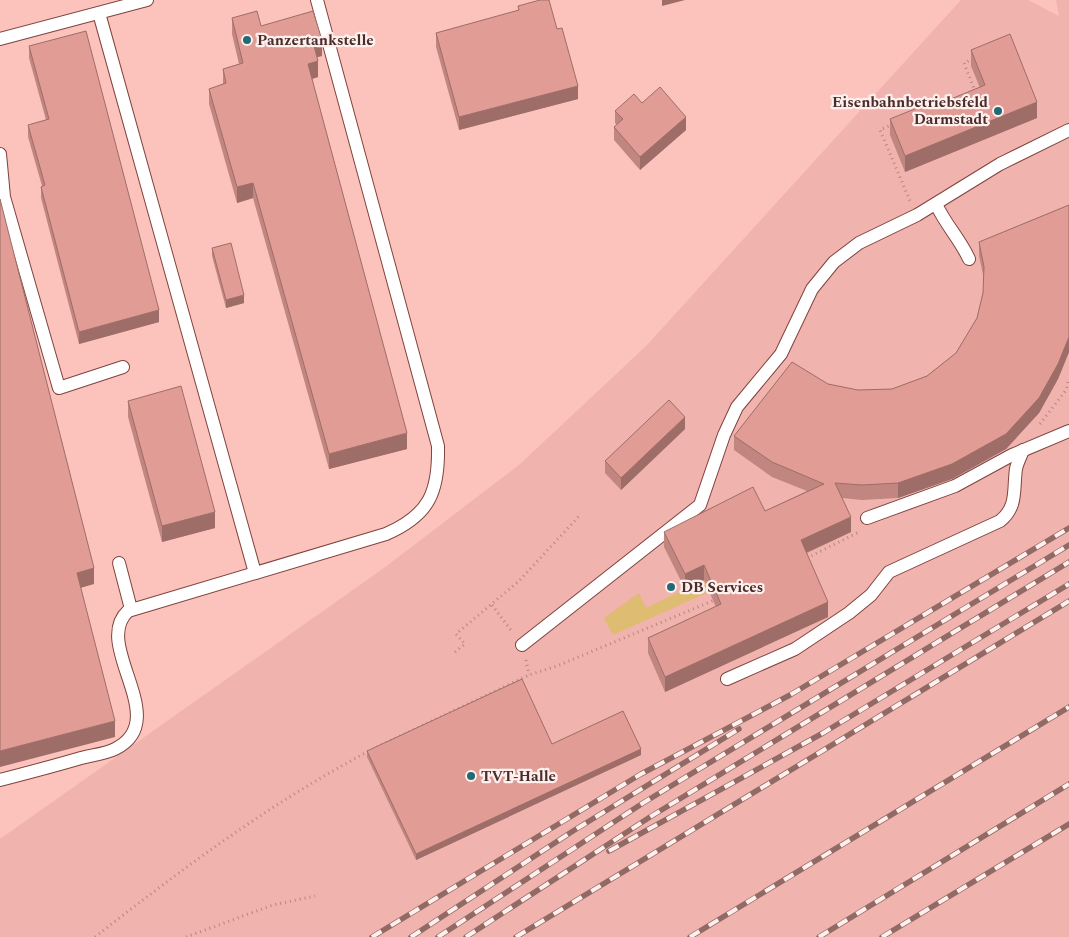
<svg xmlns="http://www.w3.org/2000/svg" width="1069" height="937" font-family="Spectral,serif">
<rect width="100%" height="100%" fill="#fcc3bc"/>
<!-- built -->
<polygon fill="#f1b3ad" points="961,0 1028,0 1059,16 1056,0 1069,0 1069,937 0,937 0,839 384,568 519,465 646,346"/>
<!-- green -->
<polygon fill="#debc71" points="704,580 709,592 613,635 604,618 639,593 646,608"/>
<g fill="none" stroke-linecap="round" stroke-linejoin="round">
<defs>
<g id="service">
<polyline points="99,13 255,573"/>
<polyline points="0,39 147,0"/>
<polyline points="0,154 4,197 59,388 123,367"/>
<path d="M 936,204 C 945,224 960,239 969,259"/>
<polyline points="867,518 955,486 1012,455 1069,431"/>
<polyline points="119,563 131,609"/>
<polyline points="522,645 700,505 724,435 737,407 781,354 812,289 834,262 859,243 917,215 1000,164 1069,130"/>
<path d="M 727,679 L 795,649 L 849,613 L 871,595 L 889,572 L 1000,521 C 1018,507 1013,489 1016,469 C 1017,463 1021,456 1023,450"/>
<path d="M 0,780 C 27,773 54,766 81,758 C 92,755 105,754 115,749 C 174,720 91,645 128,611 L 386,534 C 430,515 439,491 438,446 L 317,0"/>
</g>
</defs>
<!-- service casing -->
<use href="#service" stroke="#7f433e" stroke-width="14"/>
<!-- path -->
<g stroke="#b58782" stroke-width="3" stroke-dasharray="1 4" stroke-linecap="butt">
<polyline points="973,59 964,63 975,91"/>
<polyline points="893,124 880,130 910,201"/>
<polyline points="1040,424 1066,390 1069,379"/>
<polyline points="807,558 859,532"/>
<polyline points="492,605 513,633"/>
<polyline points="455,652 465,644 456,634 519,581 581,514"/>
<polyline points="526,660 529,675"/>
<polyline points="377,747 529,675 557,666 717,599"/>
<path d="M 95,937 C 183,868 272,802 371,750"/>
<polyline points="186,937 273,905 315,896"/>
</g>
<!-- service -->
<use href="#service" stroke="#fff" stroke-width="12"/>
<defs>
<g id="rail">
<polyline points="609,851 823,733 1069,584"/>
<polyline points="372,937 641,774 790,695 1069,528"/>
<polyline points="411,937 573,831 739,729"/>
<polyline points="438,937 643,803 1069,545"/>
<polyline points="466,937 650,817 1069,562"/>
<polyline points="516,937 1069,601"/>
<polyline points="690,937 1069,707"/>
<polyline points="819,937 1069,784"/>
<polyline points="882,937 1069,824"/>
</g>
</defs>
<!-- rail casing -->
<use href="#rail" stroke="#926a65" stroke-width="5.5"/>
<!-- rail -->
<use href="#rail" stroke="#fff0ee" stroke-width="4" stroke-dasharray="11" stroke-linecap="butt"/>
</g>
<!-- wall -->
<g fill="#c28680">
<polygon points="518,6 557,29 578,99 459,130 436,47 436,33 518,11"/>
<polygon points="232,18 261,26 322,56 317,57 318,77 312,79 407,449 329,469 253,198 237,203 209,104 209,89 223,84 223,69 239,64 232,34"/>
<polygon points="29,46 159,322 79,344 41,198 41,187 42,186 28,137 28,125 46,120 29,58"/>
<polygon points="971,50 1037,118 905,172 890,135 890,119 929,108 980,88 971,66"/>
<polygon points="642,103 686,130 640,170 614,140 614,127 617,125 615,123 615,111"/>
<polygon points="1069,205 1069,352 1058,379 1039,413 1006,449 952,479 898,498 862,500 842,498 851,532 807,553 828,617 665,692 648,653 648,638 716,607 704,580 685,589 664,547 664,532 765,511 807,491 772,477 734,450 734,436 828,384 858,390 892,389 927,376 956,353 977,318 983,293 984,279 979,256 979,242"/>
<polygon points="212,248 244,303 226,308 212,256"/>
<polygon points="128,401 215,528 162,542 128,417"/>
<polygon points="685,429 621,490 605,473 605,461"/>
<polygon points="552,744 641,755 416,860 367,757 367,751"/>
</g>
<!-- shaded-wall -->
<g fill="#9e6d68">
<polygon points="662,0 685,0 662,6"/>
<polygon points="322,40 322,56 313,58 313,42"/>
<polygon points="318,61 318,77 308,80 308,64"/>
<polygon points="578,86 578,99 459,130 459,117"/>
<polygon points="1037,102 1037,118 905,172 905,156"/>
<polygon points="686,117 686,130 640,170 640,157"/>
<polygon points="253,183 253,198 237,203 237,187"/>
<polygon points="244,295 244,303 226,308 226,300"/>
<polygon points="159,310 159,322 79,344 79,332"/>
<polygon points="1069,337 1069,352 1058,379 1039,413 1006,449 952,479 898,498 898,483"/>
<polygon points="685,417 685,429 621,490 621,478"/>
<polygon points="407,433 407,449 329,469 329,454"/>
<polygon points="215,512 215,528 162,542 162,526"/>
<polygon points="851,517 851,532 801,555 801,540"/>
<polygon points="704,565 704,580 685,589 685,574"/>
<polygon points="94,568 94,584 77,589 77,573"/>
<polygon points="828,602 828,617 665,692 665,677"/>
<polygon points="115,721 115,737 0,767 0,751"/>
<polygon points="641,749 641,755 416,860 416,854"/>
</g>
<!-- building -->
<g fill="#e19c95" stroke="#9e6d68">
<polygon points="540,0 549,0 557,29 562,28 578,86 459,117 436,33 519,10 518,6"/>
<polygon points="257,11 261,26 313,11 322,40 313,42 318,61 308,64 407,433 329,454 253,183 237,187 209,89 226,83 223,69 243,63 232,18"/>
<polygon points="86,31 159,310 79,332 41,187 45,185 28,125 49,119 29,46"/>
<polygon points="1010,34 1037,102 905,156 890,119 927,104 929,108 985,85 971,50"/>
<polygon points="660,87 686,117 640,157 614,127 623,119 615,111 634,94 642,103"/>
<polygon points="0,199 94,568 77,573 115,721 0,751"/>
<polygon points="1069,205 1069,337 1058,364 1039,398 1006,434 952,464 898,483 862,485 835,483 851,517 801,540 828,602 665,677 648,638 721,604 704,565 685,574 664,532 753,487 765,511 824,484 772,462 734,436 792,362 828,384 858,390 892,389 927,376 956,353 977,318 983,293 984,267 979,242"/>
<polygon points="231,243 244,295 226,300 212,248"/>
<polygon points="181,386 215,512 162,526 128,401"/>
<polygon points="669,400 685,417 621,478 605,461"/>
<polygon points="522,679 552,744 623,711 641,749 416,854 367,751"/>
</g>
<!-- markers -->
<g fill="#216c74" stroke="#fff0ee" stroke-width="2">
<circle cx="247" cy="40" r="5"/>
<circle cx="998" cy="111" r="5"/>
<circle cx="671" cy="587" r="5"/>
<circle cx="471" cy="776" r="5"/>
</g>
<g text-anchor="middle" dominant-baseline="central" stroke-width="4.5" stroke-linejoin="round" paint-order="stroke">
<!-- poi labels -->
<g font-size="15" font-weight="bold" fill="#492d2a" stroke="#fff0ee" text-anchor="start">
<text x="257" y="40">Panzertankstelle</text>
<text x="988" y="102" text-anchor="end">Eisenbahnbetriebsfeld<tspan x="988" dy="17">Darmstadt</tspan></text>
<text x="681" y="587">DB Services</text>
<text x="481" y="776">TVT-Halle</text>
</g>
</g>
</svg>
